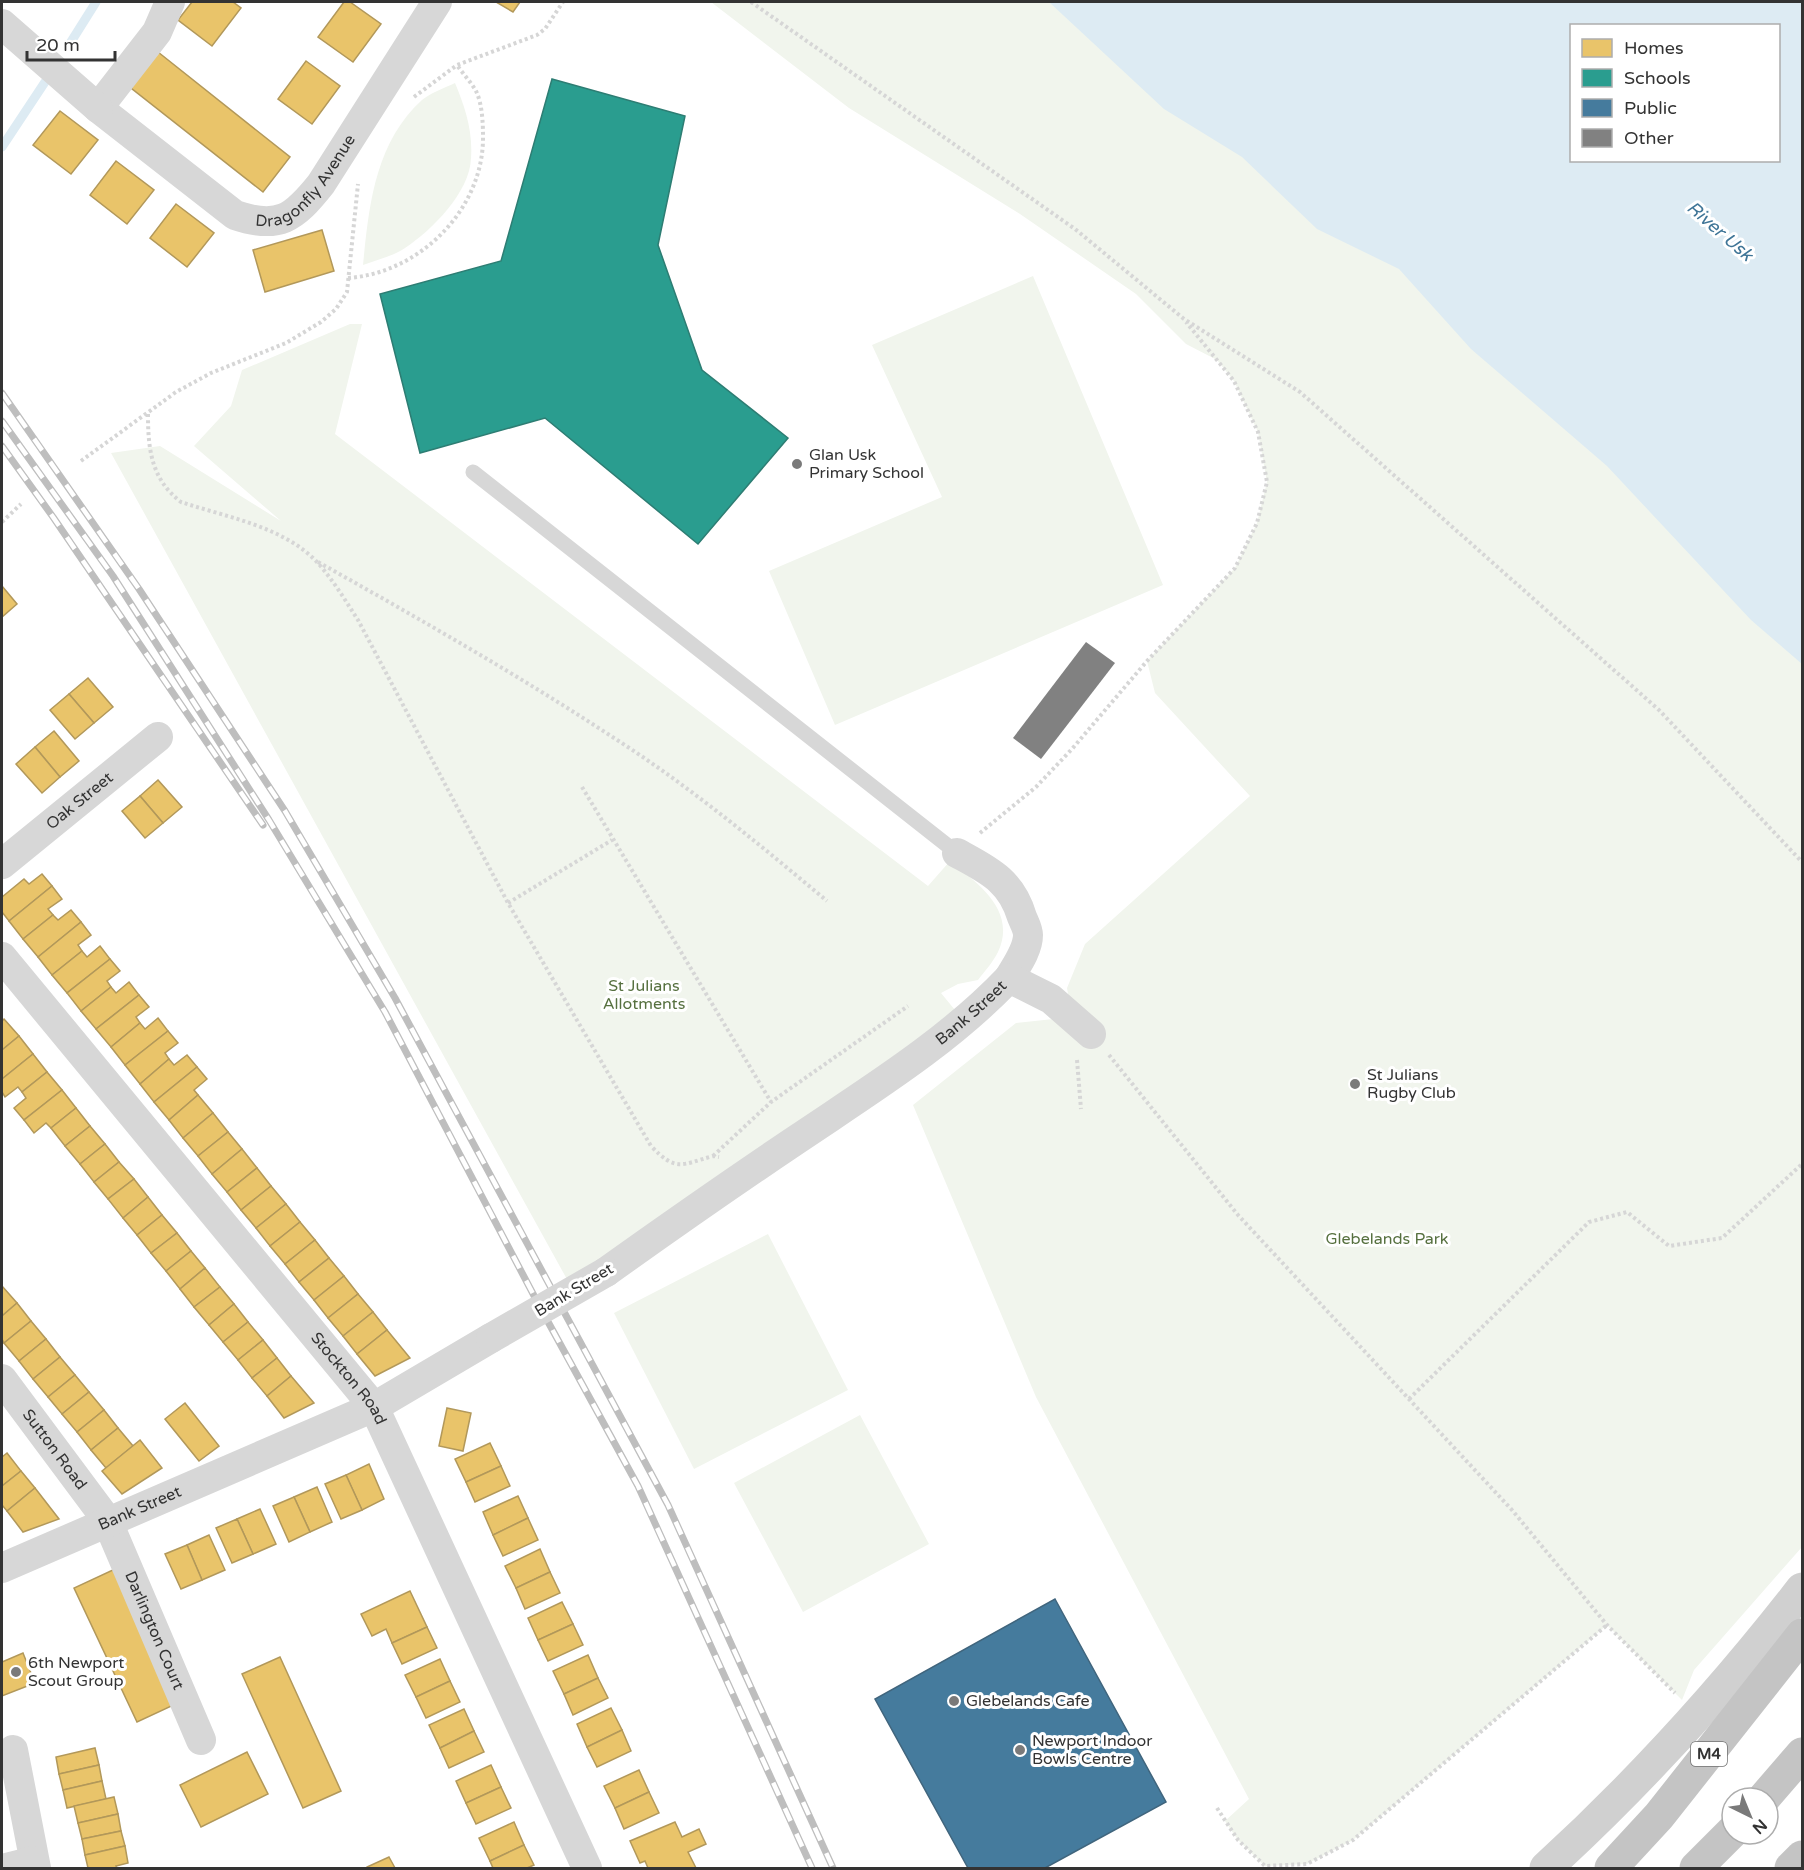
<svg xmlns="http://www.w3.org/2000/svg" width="1804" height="1870" font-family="'Varela Round',sans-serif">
<rect width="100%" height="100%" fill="#fff"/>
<!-- green -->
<g fill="#f1f5ed">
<polygon points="711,2 1294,2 1802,442 1802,1547 1694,1670 1682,1700 1607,1625 1353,1840 1307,1864 1265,1866 1238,1840 1225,1821 1249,1799 1036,1397 913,1105 1016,1023 1072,1017 1067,988 1085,944 1250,796 1155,693 1147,661 1235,568 1257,523 1267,482 1258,432 1234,381 1217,360 1186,344 1136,294 1020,214 849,108"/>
<path d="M 455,83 C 465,107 473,131 471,158 C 470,192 432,230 405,248 C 394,256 376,260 363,265 C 369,205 375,143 422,100 C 431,93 444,88 455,83 Z"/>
<polygon points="1033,276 1163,585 835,725 769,571 942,497 872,345"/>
<path d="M 350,324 L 362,324 L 335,434 L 928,886 L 950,861 C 979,884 1017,911 998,952 C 993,962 985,971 978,980 L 958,984 L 941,993 L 964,1021 L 574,1292 L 111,453 L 160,446 L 281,521 L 194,446 L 231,406 L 242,370 Z"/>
<polygon points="768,1234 848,1390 694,1469 614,1313"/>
<polygon points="860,1415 929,1544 803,1612 734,1483"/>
</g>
<!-- water -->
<path fill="#ddebf3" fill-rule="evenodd" d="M 1049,2 L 1802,2 L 1802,664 L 1751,620 L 1607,466 L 1471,349 L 1399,269 L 1317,229 L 1242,157 L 1164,109 ZM 1572,26 L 1778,26 L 1778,160 L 1572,160 Z"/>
<!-- homes -->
<g fill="#e9c46a" stroke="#b2985a" stroke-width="1.5">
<polygon points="192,2 233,2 241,8 212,46 178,20"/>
<polygon points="344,2 350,2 381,24 353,62 318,37"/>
<polygon points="496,2 520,2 513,12"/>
<polygon points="158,52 290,157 263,192 131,88"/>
<polygon points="306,61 340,86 312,124 278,99"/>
<polygon points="60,111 98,140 71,174 33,145"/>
<polygon points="116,161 154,190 127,224 90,195"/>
<polygon points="176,204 214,233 187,267 150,238"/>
<polygon points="322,230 334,271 265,292 253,250"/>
<polygon points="2,586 17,604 2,617"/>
<polygon points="88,678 113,707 94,723 69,694"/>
<polygon points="69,694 94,723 75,739 50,710"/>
<polygon points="54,731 79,761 60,777 35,747"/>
<polygon points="35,747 60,777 42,793 16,764"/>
<polygon points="158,780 182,807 163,823 140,796"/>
<polygon points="140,796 163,823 145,838 122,811"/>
<polygon points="42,874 52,886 9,921 2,912 2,897 24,879 29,884"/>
<polygon points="52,886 62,899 48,909 53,915 23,939 9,921"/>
<polygon points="71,910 81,922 38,957 23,939 53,915 58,920"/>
<polygon points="81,922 91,935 78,945 82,951 52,975 38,957"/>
<polygon points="100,946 110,959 67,993 52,975 82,951 87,957"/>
<polygon points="110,959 120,971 107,981 111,987 81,1011 67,993"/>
<polygon points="129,982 139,995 96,1029 81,1011 111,987 116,993"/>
<polygon points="139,995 149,1007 136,1017 140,1023 111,1047 96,1029"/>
<polygon points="158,1018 168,1031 125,1065 111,1047 140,1023 145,1029"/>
<polygon points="4,1019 19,1036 2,1050 2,1021"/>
<polygon points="168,1031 178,1043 165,1053 169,1059 140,1084 125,1065"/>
<polygon points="19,1036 33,1054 2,1079 2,1050"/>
<polygon points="33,1054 47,1072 22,1092 18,1087 5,1097 2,1092 2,1079"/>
<polygon points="187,1055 197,1067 154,1102 140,1084 169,1059 174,1065"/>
<polygon points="197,1067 207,1079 194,1090 198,1095 169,1120 154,1102"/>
<polygon points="47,1072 62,1090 24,1120 14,1108 26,1098 22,1092"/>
<polygon points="62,1090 76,1108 51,1128 46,1123 34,1133 24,1120"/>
<polygon points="198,1095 213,1113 183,1138 169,1120"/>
<polygon points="76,1108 90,1126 65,1146 51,1128"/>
<polygon points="213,1113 228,1132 198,1156 183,1138"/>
<polygon points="90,1126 105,1144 80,1164 65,1146"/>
<polygon points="228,1132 242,1149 212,1174 198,1156"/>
<polygon points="105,1144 119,1162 94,1182 80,1164"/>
<polygon points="242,1149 257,1168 227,1192 212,1174"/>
<polygon points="119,1162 134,1179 108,1199 94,1182"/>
<polygon points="257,1168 271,1186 241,1210 227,1192"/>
<polygon points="134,1179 148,1197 123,1218 108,1199"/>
<polygon points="271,1186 286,1204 256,1228 241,1210"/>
<polygon points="148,1197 162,1215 137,1235 123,1218"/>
<polygon points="286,1204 300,1222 270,1246 256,1228"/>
<polygon points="162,1215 177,1233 151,1253 137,1235"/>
<polygon points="300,1222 315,1240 285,1264 270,1246"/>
<polygon points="177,1233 191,1251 166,1271 151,1253"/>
<polygon points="315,1240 329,1258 299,1282 285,1264"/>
<polygon points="191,1251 205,1268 180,1289 166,1271"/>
<polygon points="329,1258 344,1276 314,1300 299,1282"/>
<polygon points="205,1268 220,1287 194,1307 180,1289"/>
<polygon points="344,1276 358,1294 328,1318 314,1300"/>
<polygon points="2,1286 17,1303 2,1316"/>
<polygon points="220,1287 234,1304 209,1325 194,1307"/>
<polygon points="358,1294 373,1312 343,1336 328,1318"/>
<polygon points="17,1303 31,1321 4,1343 2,1339 2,1316"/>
<polygon points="234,1304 248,1322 223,1342 209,1325"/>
<polygon points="373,1312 387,1330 357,1354 343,1336"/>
<polygon points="31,1321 46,1339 19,1361 4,1343"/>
<polygon points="248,1322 263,1340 238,1360 223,1342"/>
<polygon points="387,1330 410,1358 375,1376 357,1354"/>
<polygon points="46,1339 60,1357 33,1379 19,1361"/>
<polygon points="263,1340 277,1358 252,1378 238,1360"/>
<polygon points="60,1357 75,1375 48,1397 33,1379"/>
<polygon points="277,1358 291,1376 267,1396 252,1378"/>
<polygon points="75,1375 89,1392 62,1414 48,1397"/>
<polygon points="291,1376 314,1403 284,1418 267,1396"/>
<polygon points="89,1392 104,1410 77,1432 62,1414"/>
<polygon points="185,1403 219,1446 199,1461 165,1419"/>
<polygon points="447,1408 471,1413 463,1451 439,1446"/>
<polygon points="104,1410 118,1428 91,1450 77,1432"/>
<polygon points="118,1428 133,1446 106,1468 91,1450"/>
<polygon points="140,1440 162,1468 122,1494 102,1471"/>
<polygon points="490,1443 501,1466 466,1482 455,1459"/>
<polygon points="7,1453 21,1471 2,1486 2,1457"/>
<polygon points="369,1464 384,1499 362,1510 346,1475"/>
<polygon points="501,1466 510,1486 475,1502 466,1482"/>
<polygon points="21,1471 35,1488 7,1511 2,1505 2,1486"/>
<polygon points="346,1475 362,1510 341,1519 325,1484"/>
<polygon points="317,1487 332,1522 310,1532 294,1497"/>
<polygon points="35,1488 59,1519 23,1532 7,1511"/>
<polygon points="518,1496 528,1518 493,1535 483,1512"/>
<polygon points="294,1497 310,1532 289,1542 273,1506"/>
<polygon points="260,1509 276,1544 253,1554 237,1519"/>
<polygon points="528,1518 538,1540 503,1556 493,1535"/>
<polygon points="237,1519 253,1554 232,1563 216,1528"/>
<polygon points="209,1535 225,1570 202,1580 187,1545"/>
<polygon points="187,1545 202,1580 181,1589 165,1554"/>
<polygon points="540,1549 550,1572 516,1588 505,1566"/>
<polygon points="115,1569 178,1703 137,1722 74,1588"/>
<polygon points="550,1572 560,1593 525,1609 516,1588"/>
<polygon points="410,1591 427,1627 392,1643 386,1629 372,1636 361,1614"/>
<polygon points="562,1602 573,1624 538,1640 528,1618"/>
<polygon points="573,1624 583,1645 548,1661 538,1640"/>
<polygon points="427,1627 437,1648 402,1664 392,1643"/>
<polygon points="23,1653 35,1683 2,1696 2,1662"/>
<polygon points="588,1655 598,1678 564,1694 553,1671"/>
<polygon points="280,1657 341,1791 303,1808 242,1674"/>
<polygon points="440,1659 450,1681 416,1697 405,1675"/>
<polygon points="598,1678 608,1698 573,1715 564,1694"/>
<polygon points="450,1681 460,1702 426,1718 416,1697"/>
<polygon points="611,1708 622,1730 587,1747 577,1724"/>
<polygon points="464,1709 474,1731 440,1748 429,1725"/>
<polygon points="622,1730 631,1751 597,1767 587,1747"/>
<polygon points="474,1731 484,1752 449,1768 440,1748"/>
<polygon points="95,1748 99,1765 59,1774 56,1757"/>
<polygon points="247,1752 268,1794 201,1827 180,1785"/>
<polygon points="99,1765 102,1781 63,1790 59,1774"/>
<polygon points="491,1765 501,1787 466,1803 456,1781"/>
<polygon points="639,1770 649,1792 615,1808 604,1786"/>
<polygon points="102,1781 106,1799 67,1808 63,1790"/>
<polygon points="501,1787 511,1808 476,1824 466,1803"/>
<polygon points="649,1792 659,1813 624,1829 615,1808"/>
<polygon points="114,1797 118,1814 78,1823 74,1806"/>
<polygon points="118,1814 121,1831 82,1839 78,1823"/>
<polygon points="514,1822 524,1845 490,1861 479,1838"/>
<polygon points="675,1822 682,1837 699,1829 706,1844 688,1852 696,1868 648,1868 645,1861 640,1863 630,1841"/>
<polygon points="121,1831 125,1846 85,1855 82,1839"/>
<polygon points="524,1845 534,1865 527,1868 493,1868 490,1861"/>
<polygon points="125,1846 128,1863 116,1866 117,1868 88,1868 85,1855"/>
<polygon points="389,1857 395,1868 367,1868 367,1867"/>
</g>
<!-- schools -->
<polygon fill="#2a9d8f" stroke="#2d7d73" stroke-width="1.5" points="552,79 685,116 658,245 702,370 788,438 698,544 545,418 420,453 380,294 501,261"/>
<!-- public -->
<polygon fill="#457b9d" stroke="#40657d" stroke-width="1.5" points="1055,1599 1166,1802 1045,1868 968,1868 875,1699"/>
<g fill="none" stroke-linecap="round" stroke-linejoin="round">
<!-- stream -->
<g stroke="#ddebf3" stroke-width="9">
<polyline points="69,45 96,2"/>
<polyline points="2,147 45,82"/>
</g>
</g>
<!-- building -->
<polygon fill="#818181" points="1086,642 1115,663 1041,759 1013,738"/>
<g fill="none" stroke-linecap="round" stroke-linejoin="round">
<!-- path -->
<g stroke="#d6d6d6" stroke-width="4" stroke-dasharray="3 3" stroke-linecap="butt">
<polyline points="751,2 1075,229 1184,319 1300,392 1659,710 1802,862"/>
<polyline points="414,97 457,65 537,35 545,29 563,2"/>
<path d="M 348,278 C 420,273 484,209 483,136 C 483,122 482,103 476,91 C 471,82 463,74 457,65"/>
<path d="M 148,414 C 148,449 151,479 181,502 C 226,517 281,526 315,560 C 332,578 345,600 358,620 L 508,903 L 651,1146 C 676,1172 681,1165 713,1156 L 719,1157"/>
<polyline points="81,461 176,392 211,373 286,343 321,322 336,309 347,292 358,184"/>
<polyline points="2,522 21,504"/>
<path d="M 318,562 C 418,618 518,675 614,738 C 689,786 759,844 827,901"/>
<polyline points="582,787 771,1102"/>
<polyline points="980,833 1036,787 1072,749 1147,661 1235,568 1257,523 1267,482 1258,432 1234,381 1186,322"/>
<polyline points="508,903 612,840"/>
<polyline points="1109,1055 1238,1215 1512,1510 1607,1625 1675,1693"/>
<polyline points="1077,1060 1081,1109"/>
<polyline points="713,1156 771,1102 908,1006"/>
<polyline points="1409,1399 1589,1222 1627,1212 1669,1246 1722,1238 1802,1164"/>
<polyline points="1217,1808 1238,1840 1265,1866 1307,1864 1353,1840 1607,1625"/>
</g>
<!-- lane -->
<polyline stroke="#d7d7d7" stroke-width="15" points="473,472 957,853"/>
<!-- street -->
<g stroke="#d7d7d7" stroke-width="30">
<path id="s1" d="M 170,2 L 157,32 L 98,108 L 235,215 C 279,230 294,218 321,184 L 437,2"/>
<polyline points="2,24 98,108"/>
<path d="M 957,853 C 988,870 1011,880 1022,917 C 1024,922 1028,929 1028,935 C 1028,950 1016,966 1009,978"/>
<path id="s2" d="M 2,864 L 158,737"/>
<path id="s3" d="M 2,957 L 374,1407 L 587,1868"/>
<path id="s4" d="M 606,1272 C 669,1227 732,1183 796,1140 C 870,1090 947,1043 1009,978 L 1051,999 L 1091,1034"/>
<path id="s5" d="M 2,1379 L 107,1520 L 201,1740"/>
<path id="s6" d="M 2,1568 L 374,1407 L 491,1338"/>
<polyline points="13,1750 36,1868"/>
<polyline points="6,1868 34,1861"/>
</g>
<!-- secondary -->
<path stroke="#d0d0d0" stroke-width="33" d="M 1546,1868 C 1639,1783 1725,1688 1802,1589"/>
<!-- highway -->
<g stroke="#c4c4c4" stroke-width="33">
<polyline points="1764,1798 1802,1754"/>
<polyline points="1611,1868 1659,1816 1802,1635"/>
<polyline points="1696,1868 1732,1832"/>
<polyline points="1791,1868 1802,1857"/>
</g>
<defs>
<g id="rail">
<polyline points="2,393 139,589 285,811 395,998 668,1505 833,1868"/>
<polyline points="2,421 113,576 269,820 385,1012 541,1309 638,1486 812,1868"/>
<polyline points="2,446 53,517 263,825"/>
</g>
</defs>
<!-- rail casing -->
<use href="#rail" stroke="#bebebe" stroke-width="7"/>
<!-- rail -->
<use href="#rail" stroke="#fff" stroke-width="4.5" stroke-dasharray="14" stroke-linecap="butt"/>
<!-- street-bridge -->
<polyline stroke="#d7d7d7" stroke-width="30" points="491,1338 606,1272"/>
</g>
<!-- markers -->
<g fill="#7a7a7a" stroke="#fff" stroke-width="2">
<circle cx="797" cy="464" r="6"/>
<circle cx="1355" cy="1084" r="6"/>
<circle cx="16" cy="1672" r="6"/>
<circle cx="954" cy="1701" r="6"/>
<circle cx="1020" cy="1750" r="6"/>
</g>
<g text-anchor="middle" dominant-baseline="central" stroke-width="6" stroke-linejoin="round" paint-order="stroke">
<!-- shield labels -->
<rect fill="#fff" stroke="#707070" stroke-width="1.5" x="1691" y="1742" width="36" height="24" rx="4.5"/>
<g font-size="15" font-weight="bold" fill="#333">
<text x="1709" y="1754">M4</text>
</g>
<!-- street labels -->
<g font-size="16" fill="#333" stroke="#fff">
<text stroke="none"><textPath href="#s1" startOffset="392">Dragonfly Avenue</textPath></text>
<text stroke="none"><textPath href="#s2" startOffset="100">Oak Street</textPath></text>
<text stroke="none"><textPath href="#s4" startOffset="448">Bank Street</textPath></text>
<text transform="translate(574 1290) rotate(-31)">Bank Street</text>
<text stroke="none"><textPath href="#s3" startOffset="546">Stockton Road</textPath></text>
<text stroke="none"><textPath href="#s5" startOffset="88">Sutton Road</textPath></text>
<text stroke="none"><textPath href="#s6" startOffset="150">Bank Street</textPath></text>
<text stroke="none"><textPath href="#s5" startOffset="296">Darlington Court</textPath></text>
</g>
<!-- poi labels -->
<g font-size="16" fill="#333" stroke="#fff" text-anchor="start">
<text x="809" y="455">Glan Usk<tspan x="809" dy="18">Primary School</tspan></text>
<text x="1367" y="1075">St Julians<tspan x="1367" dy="18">Rugby Club</tspan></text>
<text x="28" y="1663">6th Newport<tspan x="28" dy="18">Scout Group</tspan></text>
<text x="966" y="1701">Glebelands Cafe</text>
<text x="1032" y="1741">Newport Indoor<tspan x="1032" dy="18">Bowls Centre</tspan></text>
</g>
<!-- park labels -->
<g font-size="16" fill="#56703f" stroke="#fff">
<text x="644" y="986">St Julians<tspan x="644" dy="18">Allotments</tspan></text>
<text x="1387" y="1239">Glebelands Park</text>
</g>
<!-- water labels -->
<g font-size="18" font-style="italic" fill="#3f7597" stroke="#fff">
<text transform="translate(1720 231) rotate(41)">River Usk</text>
</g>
</g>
<!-- border -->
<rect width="1804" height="1870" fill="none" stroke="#333333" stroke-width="6"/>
<!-- legend -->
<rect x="1570" y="24" width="210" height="138" fill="#ffffff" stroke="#adadad" stroke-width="1.5"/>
<rect x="1582" y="39" width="30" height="18" fill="#e9c46a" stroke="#adadad" stroke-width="1.5"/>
<text x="1624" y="54" font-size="18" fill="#333333">Homes</text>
<rect x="1582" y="69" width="30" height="18" fill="#2a9d8f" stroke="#adadad" stroke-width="1.5"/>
<text x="1624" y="84" font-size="18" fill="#333333">Schools</text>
<rect x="1582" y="99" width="30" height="18" fill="#457b9d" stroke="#adadad" stroke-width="1.5"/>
<text x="1624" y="114" font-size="18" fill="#333333">Public</text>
<rect x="1582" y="129" width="30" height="18" fill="#818181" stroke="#adadad" stroke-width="1.5"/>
<text x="1624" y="144" font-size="18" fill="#333333">Other</text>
<!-- north arrow -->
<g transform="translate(1750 1816) rotate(137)"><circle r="28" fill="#ffffff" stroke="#adadad" stroke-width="1.5"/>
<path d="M0-4.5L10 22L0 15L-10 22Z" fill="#7a7a7a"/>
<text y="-9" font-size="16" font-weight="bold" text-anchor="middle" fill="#333333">N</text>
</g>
<!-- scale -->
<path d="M27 51v9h88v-9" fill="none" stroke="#333333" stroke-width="3"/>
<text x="36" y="51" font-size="18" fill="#333333" stroke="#ffffff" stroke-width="4.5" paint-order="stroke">20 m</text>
</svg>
